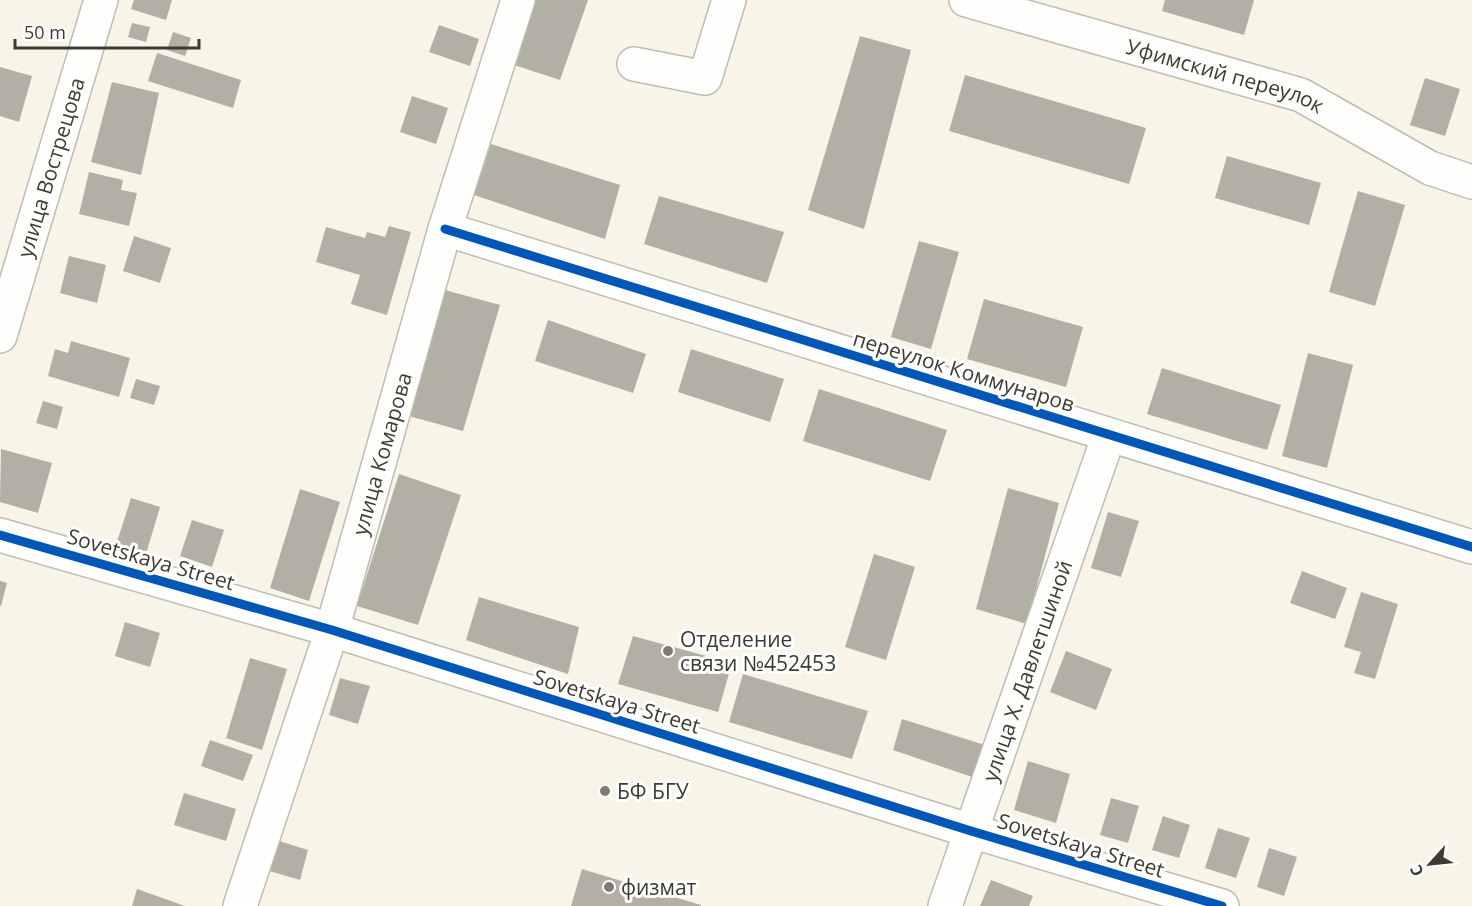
<svg xmlns="http://www.w3.org/2000/svg" width="1472" height="906" font-family="'Open Sans',sans-serif">
<rect width="100%" height="100%" fill="#f8f5e8"/>
<!-- building -->
<g fill="#b2afa5">
<polygon points="134,0 172,0 166,20 131,9"/>
<polygon points="535,0 588,0 560,80 514,65"/>
<polygon points="1165,0 1254,0 1244,35 1162,11"/>
<polygon points="132,23 150,27 146,42 128,37"/>
<polygon points="439,25 479,39 470,66 429,52"/>
<polygon points="173,32 191,38 185,56 167,50"/>
<polygon points="860,36 911,50 864,229 808,210"/>
<polygon points="157,53 241,80 233,108 148,81"/>
<polygon points="0,67 32,76 19,122 0,116"/>
<polygon points="965,75 1146,128 1129,184 949,131"/>
<polygon points="1425,78 1460,89 1445,136 1410,125"/>
<polygon points="112,82 159,93 141,175 91,162"/>
<polygon points="412,96 448,108 436,144 400,132"/>
<polygon points="491,144 620,185 605,239 474,195"/>
<polygon points="1227,156 1321,183 1309,225 1215,198"/>
<polygon points="89,172 123,180 121,190 137,193 129,226 79,214"/>
<polygon points="1358,191 1405,205 1375,306 1329,292"/>
<polygon points="659,196 784,232 767,283 644,244"/>
<polygon points="389,226 411,232 387,315 351,304 360,275 316,262 326,227 365,238 367,232 385,237"/>
<polygon points="134,236 171,248 160,283 123,271"/>
<polygon points="919,241 959,252 931,349 891,337"/>
<polygon points="69,256 106,265 97,303 60,293"/>
<polygon points="445,290 500,305 463,431 409,416"/>
<polygon points="984,299 1083,327 1066,387 967,359"/>
<polygon points="548,320 646,354 633,393 535,361"/>
<polygon points="71,341 130,358 119,397 48,376 55,349 68,353"/>
<polygon points="691,349 784,379 770,422 678,392"/>
<polygon points="1308,353 1353,365 1327,468 1282,456"/>
<polygon points="1162,368 1281,405 1267,450 1147,414"/>
<polygon points="136,379 160,386 154,405 130,398"/>
<polygon points="819,389 947,430 930,481 803,441"/>
<polygon points="43,401 63,407 57,429 36,423"/>
<polygon points="1,449 52,463 38,513 0,502"/>
<polygon points="399,474 461,495 418,625 357,606"/>
<polygon points="1008,488 1059,503 1027,624 976,609"/>
<polygon points="300,489 340,502 309,601 270,588"/>
<polygon points="131,498 160,507 146,554 116,545"/>
<polygon points="1108,512 1139,521 1121,577 1091,568"/>
<polygon points="192,520 224,530 212,567 180,556"/>
<polygon points="874,554 915,567 886,660 845,647"/>
<polygon points="1302,571 1347,588 1335,619 1290,603"/>
<polygon points="0,581 7,583 1,606 0,606"/>
<polygon points="1361,592 1398,604 1375,679 1354,673 1361,652 1344,647"/>
<polygon points="479,597 579,627 568,674 466,640"/>
<polygon points="125,622 160,633 150,667 115,656"/>
<polygon points="633,636 732,663 718,712 618,684"/>
<polygon points="1066,651 1112,669 1096,710 1050,692"/>
<polygon points="250,658 287,669 262,750 226,738"/>
<polygon points="743,674 868,711 852,759 729,722"/>
<polygon points="340,678 370,686 358,724 329,715"/>
<polygon points="902,719 985,745 975,778 893,750"/>
<polygon points="210,740 253,755 243,781 201,766"/>
<polygon points="1028,761 1070,774 1056,823 1014,810"/>
<polygon points="184,793 236,809 226,841 174,825"/>
<polygon points="1111,798 1139,806 1128,843 1100,835"/>
<polygon points="1163,816 1190,825 1179,858 1152,850"/>
<polygon points="1218,828 1250,838 1236,878 1205,868"/>
<polygon points="276,840 308,850 300,880 266,870"/>
<polygon points="1269,848 1297,857 1284,896 1257,887"/>
<polygon points="582,869 701,905 701,906 571,906"/>
<polygon points="991,880 1033,896 1029,906 980,906"/>
<polygon points="137,889 185,906 132,906"/>
</g>
<g fill="none" stroke-linecap="round" stroke-linejoin="round">
<defs>
<g id="minor">
<path id="s1" d="M 966,0 L 1301,95 L 1430,168 L 1472,182"/>
<polyline points="634,64 705,78 729,0"/>
<polyline points="445,229 1472,547"/>
<path id="s2" d="M 0,336 L 101,0"/>
<polyline points="0,535 332,630 971,831 1222,906"/>
<path id="s3" d="M 240,906 L 332,630 L 445,229 L 518,0"/>
<path id="s4" d="M 945,906 L 1109,435"/>
</g>
</defs>
<!-- minor casing -->
<use href="#minor" stroke="#bfbdb3" stroke-width="36"/>
<!-- minor -->
<use href="#minor" stroke="#fefefc" stroke-width="33"/>
<defs>
<g id="cycleway">
<polyline points="445,229 1472,547"/>
<polyline points="0,535 332,630 971,831 1222,906"/>
</g>
</defs>
<!-- cycleway casing -->
<use href="#cycleway" stroke="#fff" stroke-width="13"/>
<!-- cycleway -->
<use href="#cycleway" stroke="#0057b8" stroke-width="9"/>
</g>
<!-- markers -->
<g fill="#7e7c72" stroke="#fff" stroke-width="2">
<circle cx="668" cy="651" r="6"/>
<circle cx="605" cy="791" r="6"/>
<circle cx="609" cy="887" r="6"/>
</g>
<g text-anchor="middle" dominant-baseline="central" stroke-width="6" stroke-linejoin="round" paint-order="stroke">
<!-- street labels -->
<g font-size="21" fill="#3d3b32" stroke="#fff">
<text stroke="none"><textPath href="#s1" startOffset="270">Уфимский переулок</textPath></text>
<text stroke="none"><textPath href="#s2" startOffset="176">улица Вострецова</textPath></text>
<text transform="translate(964 371) rotate(17)">переулок Коммунаров</text>
<text stroke="none"><textPath href="#s3" startOffset="474">улица Комарова</textPath></text>
<text transform="translate(151 559) rotate(16)">Sovetskaya Street</text>
<text stroke="none"><textPath href="#s4" startOffset="249">улица Х. Давлетшиной</textPath></text>
<text transform="translate(617 701) rotate(17)">Sovetskaya Street</text>
<text transform="translate(1081 845) rotate(17)">Sovetskaya Street</text>
</g>
<!-- poi labels -->
<g font-size="21" fill="#3d3b32" stroke="#fff" text-anchor="start">
<text x="680" y="639">Отделение<tspan x="680" dy="24">связи №452453</tspan></text>
<text x="617" y="791">БФ БГУ</text>
<text x="621" y="887">физмат</text>
</g>
</g>
<!-- north arrow -->
<g transform="translate(1430 864) rotate(243)" stroke="#ffffff" stroke-width="4.5" paint-order="stroke">
<path d="M0-4.5L10 22L0 15L-10 22Z" fill="#3d3b32"/>
<text y="-9" font-size="16" font-weight="bold" text-anchor="middle" fill="#3d3b32">С</text>
</g>
<!-- scale -->
<path d="M15 39v9h184v-9" fill="none" stroke="#3d3b32" stroke-width="3"/>
<text x="24" y="39" font-size="18" fill="#3d3b32" stroke="#ffffff" stroke-width="4.5" paint-order="stroke">50 m</text>
</svg>
